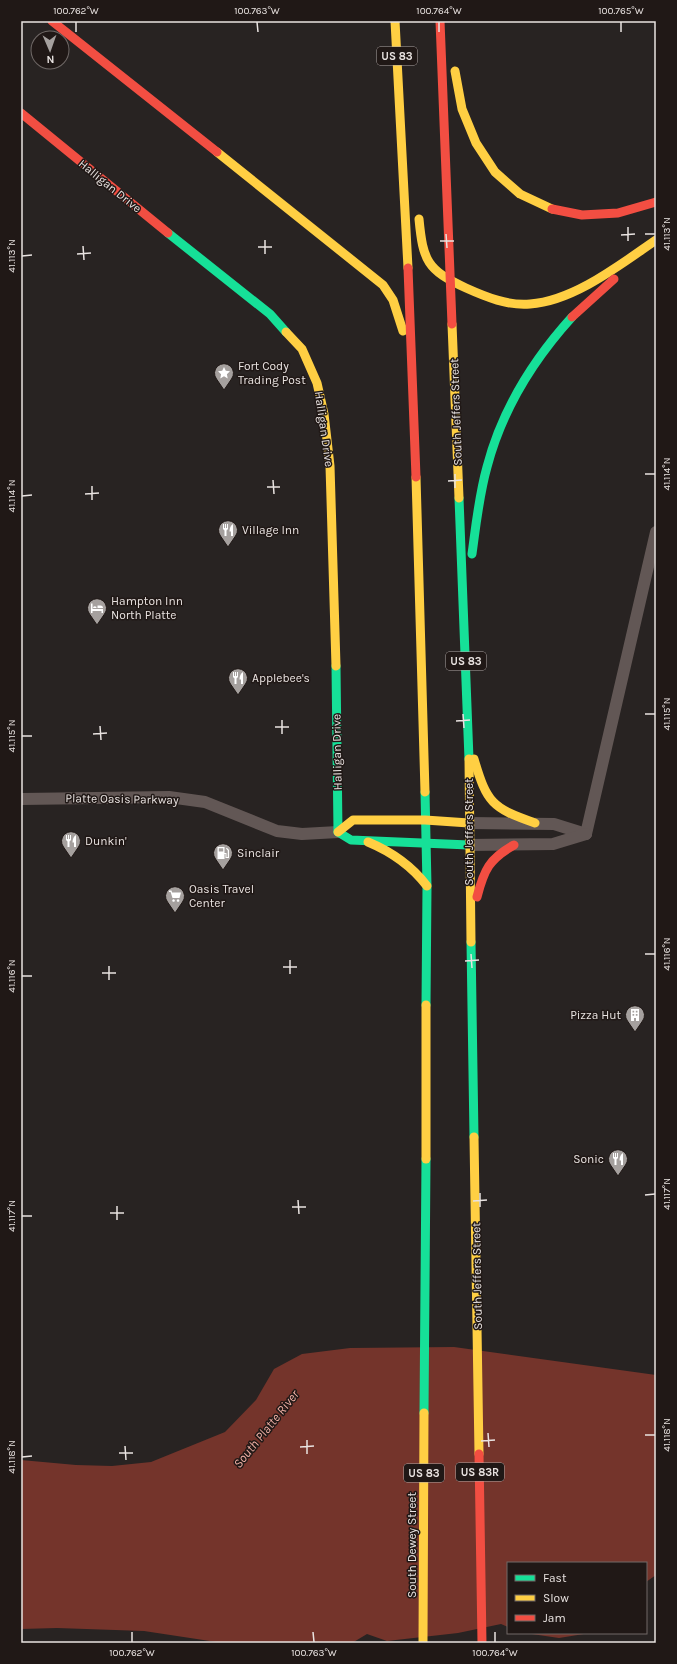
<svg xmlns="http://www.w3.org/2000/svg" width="677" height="1664" font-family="Karla,sans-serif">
<rect width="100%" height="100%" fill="#282322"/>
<!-- water -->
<g fill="#74342b">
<polygon points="454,1347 656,1375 656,1575 646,1582 646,1563 508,1563 508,1627 501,1624 458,1633 387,1641 367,1634 352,1643 223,1643 144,1631 57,1628 21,1629 21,1460 76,1465 112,1466 151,1462 225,1432 256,1400 274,1369 302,1354 350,1348"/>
<polygon points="525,1633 590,1633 559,1638"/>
</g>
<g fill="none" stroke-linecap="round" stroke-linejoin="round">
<!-- street -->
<g stroke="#625755" stroke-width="12">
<polyline points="21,799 169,797 205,802 277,831 302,834 338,832"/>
<polyline points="469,823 554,824 586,834"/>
<polyline points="586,834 656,532"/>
<polyline points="469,845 553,844 586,834"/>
</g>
<!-- fast -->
<g stroke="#16e098" stroke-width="9">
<polyline points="168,233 270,314 286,332"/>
<polyline points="459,498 469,759"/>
<path d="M 472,554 C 476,525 479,495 487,467 C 502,410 533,360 572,317"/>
<polyline points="336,666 338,832"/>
<polyline points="425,792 427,886 426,1005"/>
<polyline points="338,832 351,840 469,845"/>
<polyline points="471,942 474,1137"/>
<polyline points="424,1413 426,1159"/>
</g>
<!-- slow -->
<g stroke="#ffcf43" stroke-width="9">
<polyline points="395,21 408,268"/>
<polyline points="455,71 462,109 476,143 495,172 520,194 552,209"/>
<polyline points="217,152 383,285 393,300 403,331"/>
<path d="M 419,219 C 423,261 427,270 466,288 C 486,297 508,306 530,304 C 574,301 621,264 656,240"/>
<polyline points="452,324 459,498"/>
<polyline points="286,332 302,349 317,383 324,414 330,466 336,666"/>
<polyline points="416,477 425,792"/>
<polyline points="469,759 471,942"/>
<path d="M 474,759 C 487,803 492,808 535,823"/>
<polyline points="338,832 353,820 425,820 469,823"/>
<path d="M 368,842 C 392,852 411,865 427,886"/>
<polyline points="474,1137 479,1454"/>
<polyline points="426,1159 426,1005"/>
<polyline points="423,1643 424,1413"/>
</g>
<!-- jam -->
<g stroke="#f24e42" stroke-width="9">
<polyline points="52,21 217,152"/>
<polyline points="440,21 452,324"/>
<polyline points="21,113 168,233"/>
<polyline points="552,209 582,215 618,213 656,202"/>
<polyline points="408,268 416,477"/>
<polyline points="572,317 614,279"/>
<path d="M 477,897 C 484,870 489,859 514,845"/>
<polyline points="479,1454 482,1643"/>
</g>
</g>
<!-- ticks -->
<path fill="none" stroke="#e9e3e1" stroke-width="1.5" d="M 76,22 L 76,32M 257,22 L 258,32M 439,22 L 439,32M 621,22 L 621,32M 628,227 L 628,241M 446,234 L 447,248M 645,234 L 655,234M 621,235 L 635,234M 265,240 L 265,254M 440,241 L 454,241M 83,246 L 84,260M 258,247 L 272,247M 77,254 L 91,253M 22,256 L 32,255M 455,474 L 455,488M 645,474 L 655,474M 273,480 L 274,494M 448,481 L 462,480M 92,486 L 92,500M 267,487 L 280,487M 85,494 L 99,493M 22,496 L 32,495M 463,714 L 464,728M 645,714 L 655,714M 282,720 L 282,734M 456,721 L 470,720M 100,726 L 101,740M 275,727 L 289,727M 93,734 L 107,733M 22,736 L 32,736M 471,954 L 472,968M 645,954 L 655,954M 290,960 L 290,974M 465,961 L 479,960M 109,966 L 109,980M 283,967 L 297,967M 102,973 L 116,973M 22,976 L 32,976M 480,1193 L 480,1207M 645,1195 L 655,1194M 298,1200 L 299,1214M 473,1201 L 487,1200M 117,1206 L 117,1220M 292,1207 L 306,1207M 110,1213 L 124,1213M 22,1216 L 32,1216M 488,1433 L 489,1447M 645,1435 L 655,1435M 307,1440 L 307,1454M 481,1441 L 495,1440M 125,1446 L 126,1460M 300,1447 L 314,1446M 119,1453 L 133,1453M 22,1457 L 32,1456M 132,1632 L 132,1642M 313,1632 L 314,1642M 495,1632 L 495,1642"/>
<!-- icons -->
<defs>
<symbol id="sight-pin" viewBox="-11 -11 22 30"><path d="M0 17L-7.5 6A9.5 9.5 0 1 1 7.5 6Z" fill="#a5a09e" stroke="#201816"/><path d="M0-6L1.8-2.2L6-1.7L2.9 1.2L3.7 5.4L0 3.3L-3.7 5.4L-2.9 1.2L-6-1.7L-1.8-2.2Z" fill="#fff"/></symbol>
<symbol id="restaurant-pin" viewBox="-11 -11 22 30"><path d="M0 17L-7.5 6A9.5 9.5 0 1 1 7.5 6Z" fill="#a5a09e" stroke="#201816"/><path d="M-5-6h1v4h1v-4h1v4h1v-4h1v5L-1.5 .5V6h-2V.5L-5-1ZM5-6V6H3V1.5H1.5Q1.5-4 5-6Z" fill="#fff"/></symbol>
<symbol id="hotel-pin" viewBox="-11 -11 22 30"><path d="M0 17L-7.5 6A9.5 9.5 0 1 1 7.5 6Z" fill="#a5a09e" stroke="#201816"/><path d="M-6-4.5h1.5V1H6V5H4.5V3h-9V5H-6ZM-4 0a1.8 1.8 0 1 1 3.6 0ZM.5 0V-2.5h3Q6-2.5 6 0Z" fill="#fff"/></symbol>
<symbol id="fuel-pin" viewBox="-11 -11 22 30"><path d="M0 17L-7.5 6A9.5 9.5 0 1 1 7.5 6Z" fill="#a5a09e" stroke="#201816"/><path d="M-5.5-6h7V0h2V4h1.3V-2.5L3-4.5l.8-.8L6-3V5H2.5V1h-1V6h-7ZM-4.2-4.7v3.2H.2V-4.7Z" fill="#fff"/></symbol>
<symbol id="supermarket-pin" viewBox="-11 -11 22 30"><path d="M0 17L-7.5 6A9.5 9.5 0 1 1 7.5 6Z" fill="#a5a09e" stroke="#201816"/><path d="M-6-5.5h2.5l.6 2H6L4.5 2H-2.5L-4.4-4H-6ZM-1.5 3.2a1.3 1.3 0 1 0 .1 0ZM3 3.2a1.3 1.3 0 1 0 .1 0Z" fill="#fff"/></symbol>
<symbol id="building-pin" viewBox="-11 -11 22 30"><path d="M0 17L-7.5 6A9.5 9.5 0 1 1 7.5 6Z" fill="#a5a09e" stroke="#201816"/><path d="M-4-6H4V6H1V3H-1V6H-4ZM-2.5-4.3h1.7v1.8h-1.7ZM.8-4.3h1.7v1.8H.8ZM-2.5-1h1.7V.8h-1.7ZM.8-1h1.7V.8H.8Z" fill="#fff"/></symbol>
</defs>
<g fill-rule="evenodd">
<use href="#sight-pin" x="213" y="362" width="22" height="30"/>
<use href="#restaurant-pin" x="217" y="519" width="22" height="30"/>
<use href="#hotel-pin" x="86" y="597" width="22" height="30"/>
<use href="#restaurant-pin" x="227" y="667" width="22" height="30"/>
<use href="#restaurant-pin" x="60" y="830" width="22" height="30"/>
<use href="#fuel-pin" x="212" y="842" width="22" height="30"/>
<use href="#supermarket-pin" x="164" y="885" width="22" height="30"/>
<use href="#building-pin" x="624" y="1004" width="22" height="30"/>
<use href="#restaurant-pin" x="607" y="1148" width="22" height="30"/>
</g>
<g text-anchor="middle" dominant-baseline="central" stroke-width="3" stroke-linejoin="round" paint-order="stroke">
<!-- shield labels -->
<g fill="#201816" stroke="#ada6a4" stroke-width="1">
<rect x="377" y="47" width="40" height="18" rx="3"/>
<rect x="446" y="652" width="40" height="18" rx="3"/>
<rect x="456" y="1463" width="48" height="18" rx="3"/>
<rect x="404" y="1464" width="40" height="18" rx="3"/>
</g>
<g font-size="11" font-weight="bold" fill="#e9e3e1">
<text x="397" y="56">US 83</text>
<text x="466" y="661">US 83</text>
<text x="480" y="1472">US 83R</text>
<text x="424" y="1473">US 83</text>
</g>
<!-- street labels -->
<g font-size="12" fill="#e9e3e1" stroke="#201816">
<text transform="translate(110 186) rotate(39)">Halligan Drive</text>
<text transform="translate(456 412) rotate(-92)">South Jeffers Street</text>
<text transform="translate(324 429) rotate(82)">Halligan Drive</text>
<text transform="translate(337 752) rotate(-91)">Halligan Drive</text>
<text transform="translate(122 799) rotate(1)">Platte Oasis Parkway</text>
<text transform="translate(469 832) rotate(-90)">South Jeffers Street</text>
<text transform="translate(477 1276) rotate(-91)">South Jeffers Street</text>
<text transform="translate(412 1545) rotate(-90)">South Dewey Street</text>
</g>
<!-- poi labels -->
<g font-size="12" fill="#e9e3e1" stroke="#201816" text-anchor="start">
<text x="238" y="366">Fort Cody<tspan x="238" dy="14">Trading Post</tspan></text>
<text x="242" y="530">Village Inn</text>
<text x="111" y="601">Hampton Inn<tspan x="111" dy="14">North Platte</tspan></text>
<text x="252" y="678">Applebee's</text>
<text x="85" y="841">Dunkin'</text>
<text x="237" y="853">Sinclair</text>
<text x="189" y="889">Oasis Travel<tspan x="189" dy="14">Center</tspan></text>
<text x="621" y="1015" text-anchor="end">Pizza Hut</text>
<text x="604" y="1159" text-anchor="end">Sonic</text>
</g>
<!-- water labels -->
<g font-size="13" font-style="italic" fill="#f2b1a6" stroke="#201816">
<text transform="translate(266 1429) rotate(-51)">South Platte River</text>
</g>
</g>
<!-- border -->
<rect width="677" height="1664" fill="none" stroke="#201816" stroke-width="44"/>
<!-- legend -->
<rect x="507" y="1562" width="140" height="72" fill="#201816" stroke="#706967"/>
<rect x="515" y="1575" width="20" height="6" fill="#16e098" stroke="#706967"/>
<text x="543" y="1582" font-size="12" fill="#e9e3e1">Fast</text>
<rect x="515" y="1595" width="20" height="6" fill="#ffcf43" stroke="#706967"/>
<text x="543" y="1602" font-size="12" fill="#e9e3e1">Slow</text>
<rect x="515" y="1615" width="20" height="6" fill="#f24e42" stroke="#706967"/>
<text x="543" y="1622" font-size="12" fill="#e9e3e1">Jam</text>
<!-- north arrow -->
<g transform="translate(50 50) rotate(178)"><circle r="19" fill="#201816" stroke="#706967"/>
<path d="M0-3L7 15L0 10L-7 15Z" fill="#a5a09e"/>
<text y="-6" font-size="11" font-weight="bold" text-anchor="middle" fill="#e9e3e1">N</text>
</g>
<rect x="22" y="22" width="633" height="1620" fill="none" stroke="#e9e3e1" stroke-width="1.5"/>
<g font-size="10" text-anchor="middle" fill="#e9e3e1">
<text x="76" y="14">100.762°W</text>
<text x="257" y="14">100.763°W</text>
<text x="439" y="14">100.764°W</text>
<text x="621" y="14">100.765°W</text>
<text transform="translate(666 234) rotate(-90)" y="4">41.113°N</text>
<text transform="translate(11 256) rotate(-90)" y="4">41.113°N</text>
<text transform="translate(666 474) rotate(-90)" y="4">41.114°N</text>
<text transform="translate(11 496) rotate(-90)" y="4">41.114°N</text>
<text transform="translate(666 714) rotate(-90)" y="4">41.115°N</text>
<text transform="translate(11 736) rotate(-90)" y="4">41.115°N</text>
<text transform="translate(666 954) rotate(-90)" y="4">41.116°N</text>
<text transform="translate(11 976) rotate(-90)" y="4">41.116°N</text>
<text transform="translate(666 1194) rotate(-90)" y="4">41.117°N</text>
<text transform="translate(11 1216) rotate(-90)" y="4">41.117°N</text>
<text transform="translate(666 1435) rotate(-90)" y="4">41.118°N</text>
<text transform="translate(11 1457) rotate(-90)" y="4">41.118°N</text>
<text x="132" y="1656">100.762°W</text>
<text x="314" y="1656">100.763°W</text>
<text x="495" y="1656">100.764°W</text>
</g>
</svg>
